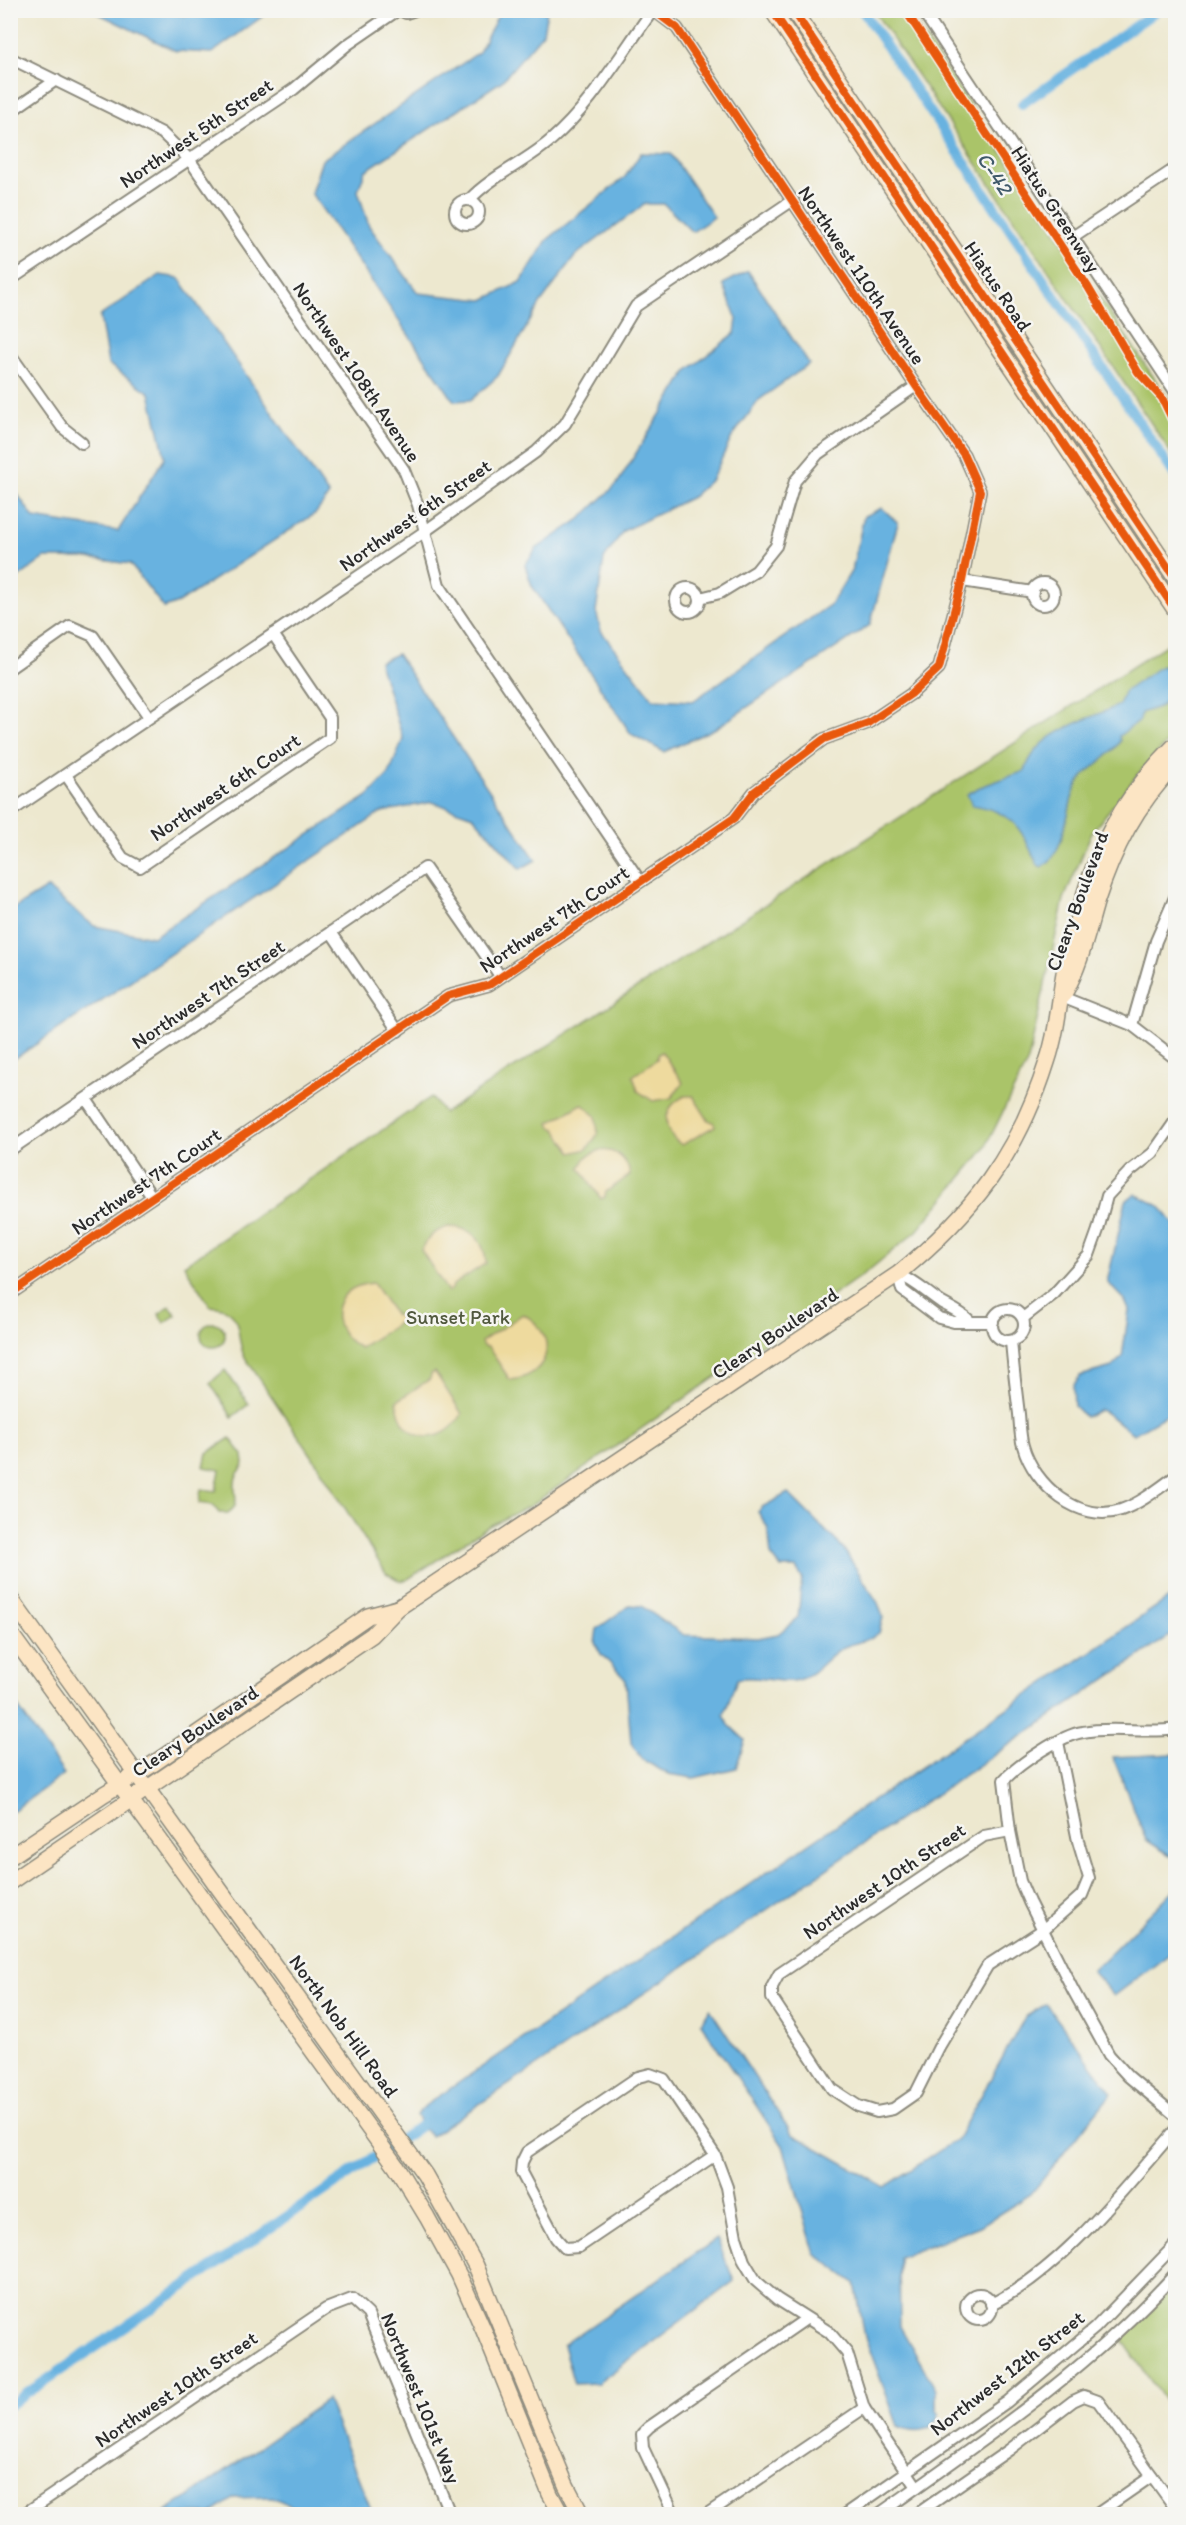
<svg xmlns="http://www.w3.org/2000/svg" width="1186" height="2525" font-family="Itim,sans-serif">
<rect width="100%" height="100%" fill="#f6f6f2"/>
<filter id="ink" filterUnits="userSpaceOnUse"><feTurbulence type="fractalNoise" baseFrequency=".0167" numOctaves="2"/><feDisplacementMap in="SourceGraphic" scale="12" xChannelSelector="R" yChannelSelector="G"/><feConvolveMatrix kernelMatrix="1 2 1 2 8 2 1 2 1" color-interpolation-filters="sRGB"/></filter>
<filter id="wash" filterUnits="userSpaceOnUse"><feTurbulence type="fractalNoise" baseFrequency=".008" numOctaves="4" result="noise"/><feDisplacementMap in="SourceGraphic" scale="24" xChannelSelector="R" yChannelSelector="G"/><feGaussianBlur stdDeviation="1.35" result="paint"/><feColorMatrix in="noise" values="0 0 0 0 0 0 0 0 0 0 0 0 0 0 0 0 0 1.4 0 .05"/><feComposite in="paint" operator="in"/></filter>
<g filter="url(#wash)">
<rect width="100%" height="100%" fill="#ede8cf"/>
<!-- green -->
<g fill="#aac469" stroke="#6a784a" stroke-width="1.5">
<polygon points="874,11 907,11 1175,409 1175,459"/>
<path d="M 1172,641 L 1176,647 L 1175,734 L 1138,774 L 1092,832 L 1064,899 L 1028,1061 L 984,1150 L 917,1231 L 868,1271 L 530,1506 L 489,1526 L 408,1579 L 400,1581 L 386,1573 L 312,1456 L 244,1356 C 234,1333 246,1308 210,1306 L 184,1265 L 431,1097 L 444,1113 Z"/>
<polygon points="170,1306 176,1315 164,1323 159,1314"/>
<circle cx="213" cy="1335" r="12"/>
<polygon points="225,1370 249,1404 232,1417 210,1383"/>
<path d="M 230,1438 L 243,1455 L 244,1464 C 242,1470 238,1471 236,1477 C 231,1494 243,1503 228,1513 L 219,1513 L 213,1505 L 199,1503 L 201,1489 L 216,1491 L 220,1470 L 204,1467 L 207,1453 Z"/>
<polygon points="1175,2285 1175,2416 1122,2339"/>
</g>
<!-- sand -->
<g fill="#eeda9e" stroke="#8c8264" stroke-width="1.5">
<polygon points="662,1052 683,1083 671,1098 653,1101 638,1091 633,1076 657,1059 658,1054"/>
<path d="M 685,1096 L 693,1096 L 708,1120 L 713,1122 L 715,1126 L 682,1145 C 660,1131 662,1107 685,1096 Z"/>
<polygon points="582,1104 596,1116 598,1134 587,1149 572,1153 556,1129 551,1127 549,1123"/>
<path d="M 600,1150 C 616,1150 627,1158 630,1175 L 606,1192 L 605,1197 L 601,1199 L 580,1168 L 586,1157 Z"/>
<path d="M 448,1227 C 471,1227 484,1239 486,1263 L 453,1285 L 452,1289 L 448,1292 L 421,1250 C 428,1237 434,1231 448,1227 Z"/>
<path d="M 373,1283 L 395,1315 L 400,1316 L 402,1321 L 360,1348 C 324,1328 331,1286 373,1283 Z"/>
<path d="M 523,1314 C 559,1334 552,1376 510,1380 L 488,1347 L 483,1346 L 481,1342 Z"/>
<path d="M 435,1372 L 462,1414 C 442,1449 400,1443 397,1401 L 430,1379 L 431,1374 Z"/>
</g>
<!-- water -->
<g fill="#67b2e0" stroke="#496e86" stroke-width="1.5">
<polygon points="501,10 547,11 543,33 502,81 365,171 358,191 369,226 418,293 483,300 521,282 547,240 625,177 641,153 671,154 714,217 692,232 664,204 645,204 576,255 540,304 498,376 471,400 454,401 311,193 322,160 479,52"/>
<polygon points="93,11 171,11 183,16 207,11 270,11 212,53 176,51"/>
<polygon points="748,271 809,364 759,400 732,437 712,479 692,497 623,531 604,559 596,611 601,631 653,699 693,701 831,604 852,570 864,516 882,508 898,523 870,625 716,728 664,752 631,734 532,586 525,565 536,549 580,519 617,484 687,371 735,333 737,319 723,284"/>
<polygon points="160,275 179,278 329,495 316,513 178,603 164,608 130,564 87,558 45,558 11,583 11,485 34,518 118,531 165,457 150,393 108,364 100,316"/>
<polygon points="397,654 536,860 520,869 473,816 432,802 382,812 11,1061 11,910 47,888 94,926 153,937 368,796 389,774 403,739 379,662"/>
<path d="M 1161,666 L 1171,669 L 1175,677 L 1175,691 L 1161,706 L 1141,713 L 1140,720 L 1119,736 L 1120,741 C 1108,761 1082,769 1074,792 C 1067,811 1063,859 1041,867 L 1037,864 C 1021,829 1015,812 972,805 L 967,794 L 980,787 L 1025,771 C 1037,731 1086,721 1119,705 L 1124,692 Z"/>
<path d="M 1135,1194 L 1160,1206 L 1175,1225 L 1176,1392 L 1169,1396 L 1168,1414 L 1134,1434 C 1121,1427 1114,1416 1100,1410 L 1085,1417 L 1074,1406 L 1073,1386 L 1080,1376 L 1112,1367 L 1122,1357 L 1129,1310 L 1125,1301 L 1107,1282 L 1126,1201 Z"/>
<path d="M 788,1493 L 843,1548 L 878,1603 L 883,1617 L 879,1633 C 865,1643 858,1641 844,1647 C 827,1655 818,1674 798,1680 C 781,1685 757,1674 737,1679 L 724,1715 L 729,1725 L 745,1740 L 736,1768 L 694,1778 L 668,1774 L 643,1760 L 631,1743 L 626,1680 L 601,1654 L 595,1643 L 597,1629 L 630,1605 L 641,1606 L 684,1635 L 758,1638 L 778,1634 L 798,1618 L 802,1578 L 796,1568 L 781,1568 L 771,1555 L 768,1528 L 758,1512 L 762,1507 Z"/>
<polygon points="1175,1594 1175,1632 540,2064 431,2136 424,2129 416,2115 426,2105"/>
<polygon points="11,1697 64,1774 11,1812 10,1812"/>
<polygon points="1175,1754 1176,1754 1175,1866 1173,1857 1146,1840 1113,1757"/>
<polygon points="1175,1889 1175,1950 1114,1996 1092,1971"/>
<path d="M 1046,2004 L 1112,2093 L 1031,2194 L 980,2226 L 899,2257 L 900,2326 L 936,2390 L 936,2410 L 939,2414 C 932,2434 915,2433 898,2426 L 865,2337 L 855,2283 L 815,2254 L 783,2146 L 701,2023 L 710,2009 L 792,2134 L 885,2187 L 957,2139 L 1025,2017 Z"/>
<polygon points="717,2239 734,2281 598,2383 574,2384 563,2345"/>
<polygon points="327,2400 373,2514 308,2514 273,2497 234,2498 211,2514 163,2514"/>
</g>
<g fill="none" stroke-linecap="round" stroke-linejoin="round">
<!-- canal -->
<g stroke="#67b2e0" stroke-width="10">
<polyline points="862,10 1176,477"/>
<polyline points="1022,104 1158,10"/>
<polyline points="10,2405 432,2118"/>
</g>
</g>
</g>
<g filter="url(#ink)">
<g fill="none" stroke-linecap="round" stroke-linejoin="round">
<defs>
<g id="street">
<polyline points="400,10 406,13 415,10"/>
<polyline points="922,10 1176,393"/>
<polyline points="10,58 162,133 189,159 404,470 418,505 439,585 640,881"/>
<polyline points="10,112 56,80"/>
<path d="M 470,199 C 493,175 526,162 551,140 C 590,107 622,52 653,10"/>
<circle cx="467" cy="212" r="12"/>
<polyline points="1071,238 1176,168"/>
<polyline points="10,280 294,89 347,45 398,10"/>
<polyline points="10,354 62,427 82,443"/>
<polyline points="962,581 1033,592"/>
<circle cx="1043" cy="594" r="11"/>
<circle cx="688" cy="600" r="12"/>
<polyline points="700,598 720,593 756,571 776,546 795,481 818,454 916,386"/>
<polyline points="10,668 70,626 93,636 149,717"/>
<polyline points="66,775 123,858 140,867 330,738 330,718 273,634"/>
<polyline points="10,812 424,532 536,452 565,424 636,306 793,200"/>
<polyline points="331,932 398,1031"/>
<polyline points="1062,997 1132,1025 1176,1059"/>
<polyline points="1132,1025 1156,941 1176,895"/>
<polyline points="86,1099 152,1197"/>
<polyline points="1176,1103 1176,1106"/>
<polyline points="10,1150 425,868 500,976"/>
<polyline points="898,1274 902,1290 939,1318 954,1322 993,1322"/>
<path d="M 898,1274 C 915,1281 927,1293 942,1303 C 953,1309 961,1312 970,1321"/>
<polyline points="10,1294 448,996 489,985 734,818 754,792 824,739 868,723 911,694 939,668 962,581 980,491 964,455 916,386 677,28 653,10"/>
<circle cx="1008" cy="1325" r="16"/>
<polyline points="1023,1318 1054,1294 1089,1255 1098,1230 1107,1196 1130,1171 1153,1153 1176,1120"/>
<path d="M 1011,1341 C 1013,1365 1016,1390 1019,1414 C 1020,1425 1020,1436 1023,1446 C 1034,1485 1079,1524 1121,1510 C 1141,1503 1158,1489 1176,1476"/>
<path d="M 1058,1742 L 1078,1841 L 1089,1878 L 1082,1895 L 1044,1929 L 988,1965 L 939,2047 L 916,2093 L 893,2109 L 877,2112 L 858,2106 L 832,2089 L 772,1998 L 772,1987 L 779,1974 L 984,1836 L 1010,1831 L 1004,1780 C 1019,1764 1061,1735 1083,1732 C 1113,1726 1145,1734 1176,1729"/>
<polyline points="1010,1831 1020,1881 1029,1902 1073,1990 1109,2055 1128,2076 1176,2116"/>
<polyline points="715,2155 579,2247 565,2248 556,2238 521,2172 522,2162 527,2152 638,2077 650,2074 664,2079 715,2155 727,2187 736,2237 744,2261 756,2281 777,2299 829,2332 847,2353 864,2408 917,2487"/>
<circle cx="979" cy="2307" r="13"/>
<path d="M 991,2304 C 1062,2270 1125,2187 1176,2129"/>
<polyline points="24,2514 326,2309 352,2299 368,2314 450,2514"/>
<polyline points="674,2514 643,2448 642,2434 649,2427 806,2319"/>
<polyline points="707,2514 864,2408"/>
<polyline points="846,2514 1007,2402 1095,2328 1176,2244"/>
<path d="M 879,2514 C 984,2440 1089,2369 1176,2273"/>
<polyline points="917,2514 1009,2450 1073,2401 1084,2396 1098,2401 1176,2509"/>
<polyline points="1097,2514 1152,2476"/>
</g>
<g id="secondary">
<polyline points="772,10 1176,611"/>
<polyline points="793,10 1176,579"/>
<path d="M 1064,994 C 1080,966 1087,934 1096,903 C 1114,848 1135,806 1176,764"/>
<polyline points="10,1598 425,2175 476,2266 566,2485 581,2514"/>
<polyline points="10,1633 396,2166 427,2217 459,2275 484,2331 550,2494 561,2514"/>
<polyline points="10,1857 104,1794 150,1766 368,1616 398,1608"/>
<path d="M 10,1882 L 372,1635 L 398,1608 L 898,1274 C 972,1214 1018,1154 1047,1062 C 1057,1033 1059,1003 1064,973 C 1066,958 1071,943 1075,929 C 1093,853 1120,800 1176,744"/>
</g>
</defs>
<!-- street casing -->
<use href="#street" stroke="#8c8a7d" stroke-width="14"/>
<!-- secondary casing -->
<use href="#secondary" stroke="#8c8a7d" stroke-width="18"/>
<!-- street -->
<use href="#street" stroke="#fff" stroke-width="10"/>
<!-- secondary -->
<use href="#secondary" stroke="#fce5c4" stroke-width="15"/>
<defs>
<g id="cycleway">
<polyline points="772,10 1176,611"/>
<polyline points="793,10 1176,579"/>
<polyline points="905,10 1088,287 1138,372 1162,398 1176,427"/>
<polyline points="10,1294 448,996 489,985 734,818 754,792 824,739 868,723 911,694 939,668 962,581 980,491 964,455 916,386 677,28 653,10"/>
</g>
</defs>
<!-- cycleway casing -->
<use href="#cycleway" stroke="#f6f6f2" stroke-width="11"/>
<!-- cycleway -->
<use href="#cycleway" stroke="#e8590c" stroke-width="8"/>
</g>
</g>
<g text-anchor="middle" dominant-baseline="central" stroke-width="5" stroke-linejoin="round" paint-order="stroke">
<!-- street labels -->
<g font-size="20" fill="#2b2b2b" stroke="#f6f6f2">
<text transform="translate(196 133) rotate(-34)">Northwest 5th Street</text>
<text transform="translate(1056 209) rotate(57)">Hiatus Greenway</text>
<text transform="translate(862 275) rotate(56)">Northwest 110th Avenue</text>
<text transform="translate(998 286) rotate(56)">Hiatus Road</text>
<text transform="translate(357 372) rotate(56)">Northwest 108th Avenue</text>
<text transform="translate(415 515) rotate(-35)">Northwest 6th Street</text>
<text transform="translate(225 787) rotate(-34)">Northwest 6th Court</text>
<text transform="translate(1077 901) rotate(-70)">Cleary Boulevard</text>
<text transform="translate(554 919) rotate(-34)">Northwest 7th Court</text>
<text transform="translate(208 994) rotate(-34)">Northwest 7th Street</text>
<text transform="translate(146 1181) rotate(-34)">Northwest 7th Court</text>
<text transform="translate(775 1333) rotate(-34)">Cleary Boulevard</text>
<text transform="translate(195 1731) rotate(-34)">Cleary Boulevard</text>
<text transform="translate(884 1881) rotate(-34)">Northwest 10th Street</text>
<text transform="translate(344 2026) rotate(54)">North Nob Hill Road</text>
<text transform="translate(1007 2373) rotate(-38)">Northwest 12th Street</text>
<text transform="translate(176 2389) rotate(-34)">Northwest 10th Street</text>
<text transform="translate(421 2398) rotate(68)">Northwest 101st Way</text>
</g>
<!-- park labels -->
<g font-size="20" fill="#51593e" stroke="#f6f6f2">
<text x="458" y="1317">Sunset Park</text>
</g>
<!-- water labels -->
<g font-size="21" font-style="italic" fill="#405a6a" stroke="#f6f6f2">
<text transform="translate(995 173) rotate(56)">C-42</text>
</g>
</g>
<!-- margin -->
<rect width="1186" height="2525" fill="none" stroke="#f6f6f2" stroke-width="36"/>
</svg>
